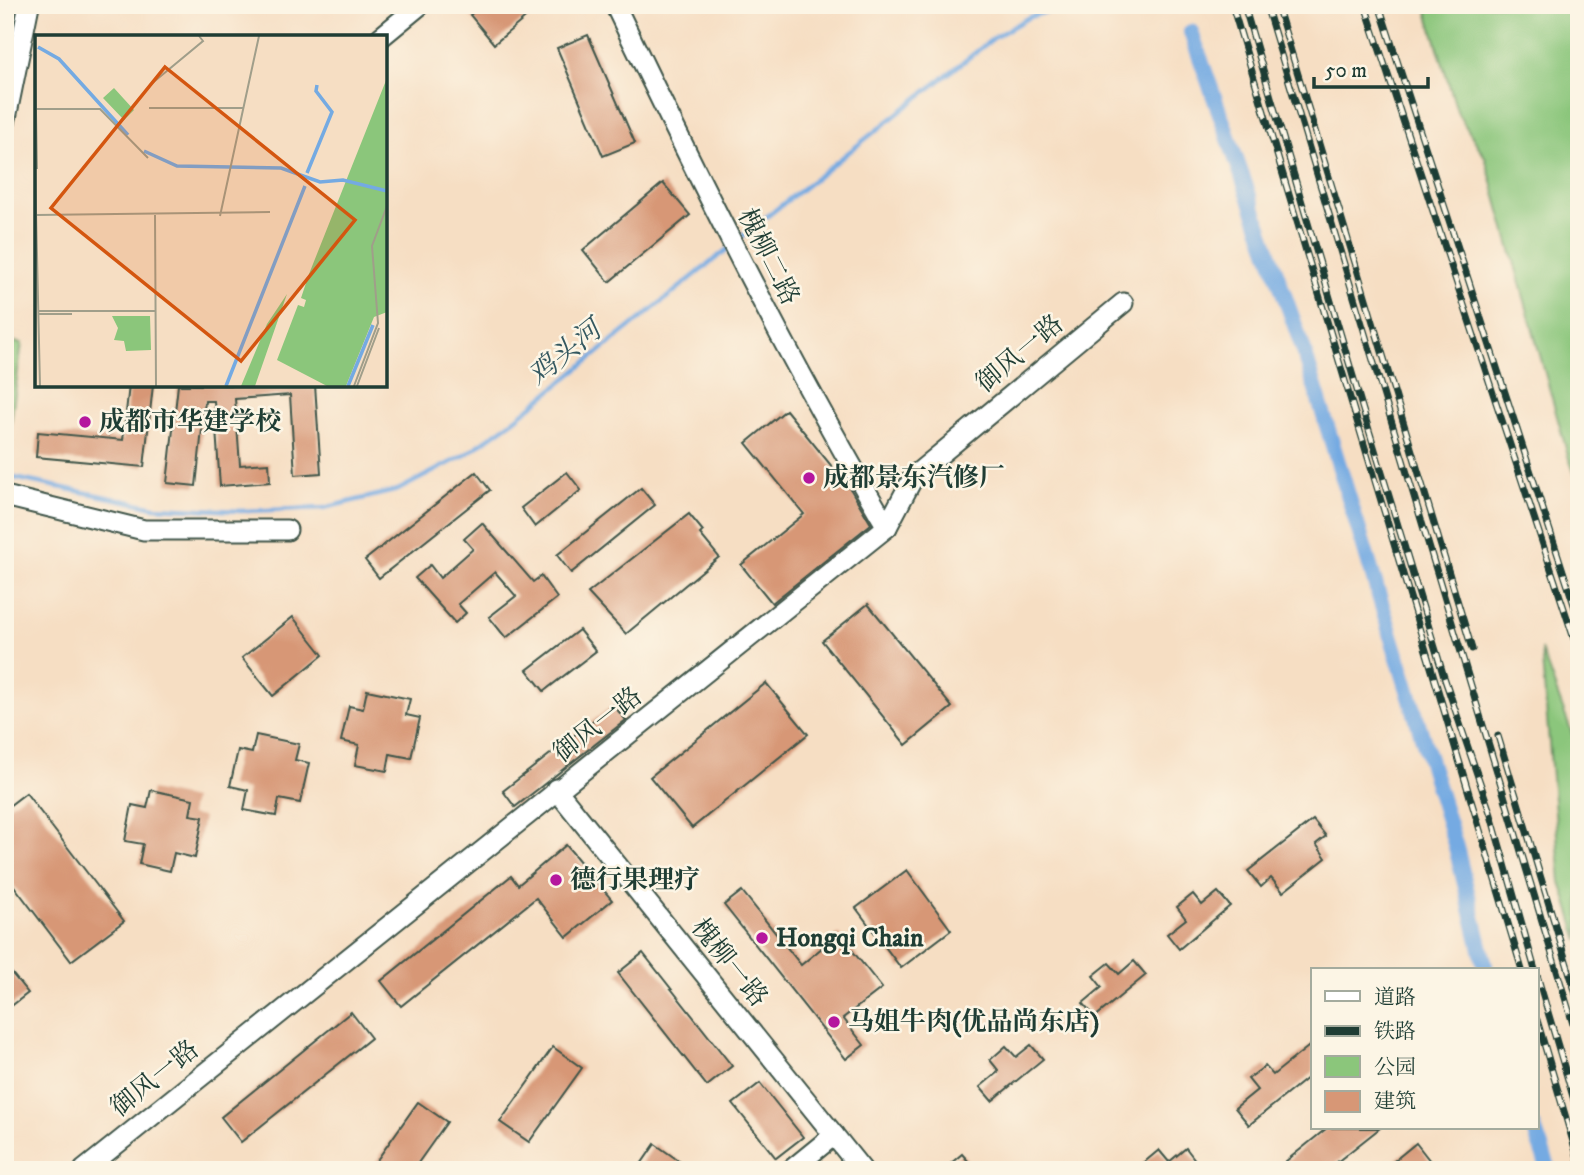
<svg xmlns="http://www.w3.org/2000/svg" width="1584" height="1175" font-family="'IM FELL DW Pica','Noto Serif SC',serif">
<rect width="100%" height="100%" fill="#fcf5e5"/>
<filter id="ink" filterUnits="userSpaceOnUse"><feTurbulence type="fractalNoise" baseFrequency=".0143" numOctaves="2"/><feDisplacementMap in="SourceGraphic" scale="14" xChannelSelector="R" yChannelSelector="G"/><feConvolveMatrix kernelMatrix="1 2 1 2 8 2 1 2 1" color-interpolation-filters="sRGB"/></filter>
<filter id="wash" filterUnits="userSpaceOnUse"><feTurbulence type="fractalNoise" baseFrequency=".00686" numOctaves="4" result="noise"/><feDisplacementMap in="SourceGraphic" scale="28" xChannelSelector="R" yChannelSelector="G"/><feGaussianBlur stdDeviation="1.57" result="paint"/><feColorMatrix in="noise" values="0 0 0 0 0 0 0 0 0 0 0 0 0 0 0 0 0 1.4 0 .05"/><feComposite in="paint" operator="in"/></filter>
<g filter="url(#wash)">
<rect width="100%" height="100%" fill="#f6dec3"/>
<!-- green -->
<g fill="#8bc67b" stroke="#558258" stroke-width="2">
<polygon points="1425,5 1579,5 1579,485 1568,456 1485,157 1458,114"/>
<polygon points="5,341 22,343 9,436 5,435"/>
<polygon points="1541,649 1579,753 1579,941 1561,882"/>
</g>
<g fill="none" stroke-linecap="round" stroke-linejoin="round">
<!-- stream -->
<g stroke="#74aae2" stroke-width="4.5">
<polyline points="736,241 995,37 1029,17 1071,5"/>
<polyline points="5,476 155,507 241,511 324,508 398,490 465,455 513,421 730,247"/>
</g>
<!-- canal -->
<g stroke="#74aae2" stroke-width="16">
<polyline points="1191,32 1304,351 1456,847 1486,970"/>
<polyline points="1534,1128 1549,1170"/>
</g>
</g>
<g id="blocks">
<!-- building -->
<g fill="#d79776">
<polygon points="482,5 541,5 494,44 470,15"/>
<polygon points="588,35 635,143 603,156 557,48"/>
<polygon points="663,183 690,215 609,282 583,250"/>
<polygon points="129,385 153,385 144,467 36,457 38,432 123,440"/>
<polygon points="178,385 315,385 321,473 295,475 290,395 235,399 240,465 269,463 270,482 220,486 214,401 205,401 196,486 167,483"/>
<polygon points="786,410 851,490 871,524 772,603 741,565 804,514 746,443"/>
<polygon points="476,472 490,490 379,578 365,560"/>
<polygon points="567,472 581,490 535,527 521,508"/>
<polygon points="641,488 655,505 571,573 557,555"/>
<polygon points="689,514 703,531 700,534 719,557 626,634 588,593"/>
<polygon points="482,523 533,582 541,576 557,598 506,638 489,617 516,596 495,572 458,604 466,613 455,623 415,578 430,565 440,578 473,549 464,539"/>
<polygon points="868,604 952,707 906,745 822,641"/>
<polygon points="293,617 323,655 273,696 242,658"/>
<polygon points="579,630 596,651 544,691 527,670"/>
<polygon points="766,683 808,734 692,828 650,777"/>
<polygon points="367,690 410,699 406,715 420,718 411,758 390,754 387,771 355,765 359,745 341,741 349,706 363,709"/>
<polygon points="613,705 626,720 515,807 503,791"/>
<polygon points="256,735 299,744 295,760 309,763 300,803 279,799 276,816 244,810 248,790 230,786 238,750 252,753"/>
<polygon points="151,790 193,799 190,815 203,817 195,858 174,853 170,871 139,864 143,844 125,841 132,805 147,808"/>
<polygon points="26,793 124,921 71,961 5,874 5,809"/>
<polygon points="1313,820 1326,836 1316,844 1326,858 1283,892 1271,878 1261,887 1248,871"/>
<polygon points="566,845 612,900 567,937 536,898 401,1006 381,981 511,876 518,885"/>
<polygon points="907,870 951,930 901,968 856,908"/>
<polygon points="742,891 801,965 839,934 882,988 843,1018 864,1045 846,1059 724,905"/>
<polygon points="1218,892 1230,906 1179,949 1167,934 1186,919 1177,907 1193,894 1202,905"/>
<polygon points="643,953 732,1066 707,1086 618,973"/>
<polygon points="1134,961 1146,975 1095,1017 1083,1003 1102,987 1093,976 1109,963 1119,974"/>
<polygon points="5,965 28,993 5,1011"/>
<polygon points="351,1012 371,1038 241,1142 221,1117"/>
<polygon points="1313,1043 1313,1073 1249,1125 1235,1108 1257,1090 1248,1079 1265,1066 1273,1075"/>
<polygon points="1031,1045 1043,1059 992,1101 980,1087 999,1071 990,1060 1006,1046 1016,1057"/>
<polygon points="553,1047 582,1068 529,1142 500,1122"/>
<polygon points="760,1083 803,1137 776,1158 733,1104"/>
<polygon points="418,1102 447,1122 413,1170 370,1170"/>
<polygon points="1327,1128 1380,1128 1327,1170 1275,1170"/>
<polygon points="1416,1143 1437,1170 1383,1170"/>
<polygon points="655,1144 692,1170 637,1170"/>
<polygon points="1186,1148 1199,1165 1192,1170 1135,1170 1159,1150 1169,1162"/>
<polygon points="962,1154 976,1170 943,1170"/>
</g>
</g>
</g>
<g filter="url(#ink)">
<use href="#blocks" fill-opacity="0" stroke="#3f5549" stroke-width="2"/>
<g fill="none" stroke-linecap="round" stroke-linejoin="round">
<defs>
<g id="minor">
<path d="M 615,5 C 700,182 787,357 887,527"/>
<polyline points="381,37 420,5"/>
<polyline points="5,123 29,5"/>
<polyline points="5,496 144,530 287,530"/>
<polyline points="556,789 862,1170"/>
<polyline points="84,1170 887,527 914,476 1123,303"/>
<polyline points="791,1170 834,1135"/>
</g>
</defs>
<!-- minor casing -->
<use href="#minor" stroke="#3f5549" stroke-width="23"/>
<!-- minor -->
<use href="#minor" stroke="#fff" stroke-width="19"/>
<defs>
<g id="rail">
<polyline points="1232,5 1522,970"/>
<polyline points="1244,5 1362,407 1444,677 1491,815 1535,970"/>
<polyline points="1266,5 1579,1044"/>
<polyline points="1277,5 1472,649"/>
<polyline points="1365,5 1579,654"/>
<polyline points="1379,5 1579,620"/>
<polyline points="1498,736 1579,1004"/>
<polyline points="1537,975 1579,1117"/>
<polyline points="1537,1020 1579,1162"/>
</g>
</defs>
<!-- rail casing -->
<use href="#rail" stroke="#1f3d34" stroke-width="7"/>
<!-- rail -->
<use href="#rail" stroke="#fcf5e5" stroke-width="4.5" stroke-dasharray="13" stroke-linecap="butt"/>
</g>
</g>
<!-- markers -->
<g fill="#b5179e" stroke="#fcf5e5" stroke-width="2.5">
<circle cx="85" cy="422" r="7"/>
<circle cx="809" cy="478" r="7"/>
<circle cx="556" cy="880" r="7"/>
<circle cx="762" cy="938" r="7"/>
<circle cx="834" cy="1022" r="7"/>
</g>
<g text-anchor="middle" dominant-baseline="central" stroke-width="5" stroke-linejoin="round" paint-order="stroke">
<!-- street labels -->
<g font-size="26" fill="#1f3d34" stroke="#fcf5e5">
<text transform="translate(768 257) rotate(63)">槐柳二路</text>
<text transform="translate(1020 354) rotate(-40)">御风一路</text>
<text transform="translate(598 725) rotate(-38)">御风一路</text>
<text transform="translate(729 963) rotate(51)">槐柳一路</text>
<text transform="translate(155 1079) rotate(-39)">御风一路</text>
</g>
<!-- poi labels -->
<g font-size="26" font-weight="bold" fill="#1f3d34" stroke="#fcf5e5" text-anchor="start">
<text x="99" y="422">成都市华建学校</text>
<text x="823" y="478">成都景东汽修厂</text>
<text x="570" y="880">德行果理疗</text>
<text x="776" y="938">Hongqi Chain</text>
<text x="848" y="1022">马姐牛肉(优品尚东店)</text>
</g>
<!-- water labels -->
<g font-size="28" font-style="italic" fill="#345860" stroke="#fcf5e5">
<text transform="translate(565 353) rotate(-39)">鸡头河</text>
</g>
</g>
<!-- overview -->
<g transform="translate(35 35)">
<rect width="352" height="352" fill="#f6dec3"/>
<path d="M 352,43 L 352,277 L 339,282 L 311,351 L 292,351 L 242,325 L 263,270 L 269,272 L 271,265 L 266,263 L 274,239 ZM 79,53 L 99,75 L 89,85 L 68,63 ZM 252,259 L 220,351 L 206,351 L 232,289 ZM 77,281 L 115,281 L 116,315 L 91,316 L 89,306 L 79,305 L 83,293 Z" fill="#8bc67b"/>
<path fill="none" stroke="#74aae2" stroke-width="3.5" d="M 3,12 L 24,24 L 93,100M 109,116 L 142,131 L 246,133 L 285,147 L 308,145 L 352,156M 272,138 L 297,77 L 281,56 L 282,50M 191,351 L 270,151M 313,351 L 338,290"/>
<path fill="none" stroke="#a09e8a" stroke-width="2" d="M 0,23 L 2,134M 115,50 L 168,6 L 164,1M 114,73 L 208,73M 1,74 L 65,74 L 113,123M 0,132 L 5,351M 1,180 L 235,177M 120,180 L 121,351M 185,181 L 224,1M 3,276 L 120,276M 3,279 L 37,279M 319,351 L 343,288 L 337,211 L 352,171M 322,351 L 344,293"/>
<path fill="#d45610" fill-opacity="0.15" stroke="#d45610" stroke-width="3.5" d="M 130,32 L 320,185 L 206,326 L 16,173 Z"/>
<rect width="352" height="352" fill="none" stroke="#1f3d34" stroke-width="3.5"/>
</g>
<!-- margin -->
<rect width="1584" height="1175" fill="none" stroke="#fcf5e5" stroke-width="28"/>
<!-- legend -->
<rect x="1311" y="968" width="228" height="161" fill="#fcf5e5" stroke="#a4ab9e" stroke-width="2"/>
<rect x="1325" y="991" width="35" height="10" fill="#ffffff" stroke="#a4ab9e" stroke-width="2"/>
<text x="1374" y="1004" font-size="21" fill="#1f3d34">道路</text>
<rect x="1325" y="1026" width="35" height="10" fill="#1f3d34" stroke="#a4ab9e" stroke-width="2"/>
<text x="1374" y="1038" font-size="21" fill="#1f3d34">铁路</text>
<rect x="1325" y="1056" width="35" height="21" fill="#8bc67b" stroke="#a4ab9e" stroke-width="2"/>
<text x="1374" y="1074" font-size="21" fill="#1f3d34">公园</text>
<rect x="1325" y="1091" width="35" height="21" fill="#d79776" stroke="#a4ab9e" stroke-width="2"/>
<text x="1374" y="1108" font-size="21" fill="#1f3d34">建筑</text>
<!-- scale -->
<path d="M1314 77v10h114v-10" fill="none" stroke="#1f3d34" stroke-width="3.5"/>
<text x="1325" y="77" font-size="21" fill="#1f3d34" stroke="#fcf5e5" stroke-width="5" paint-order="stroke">50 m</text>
</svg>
